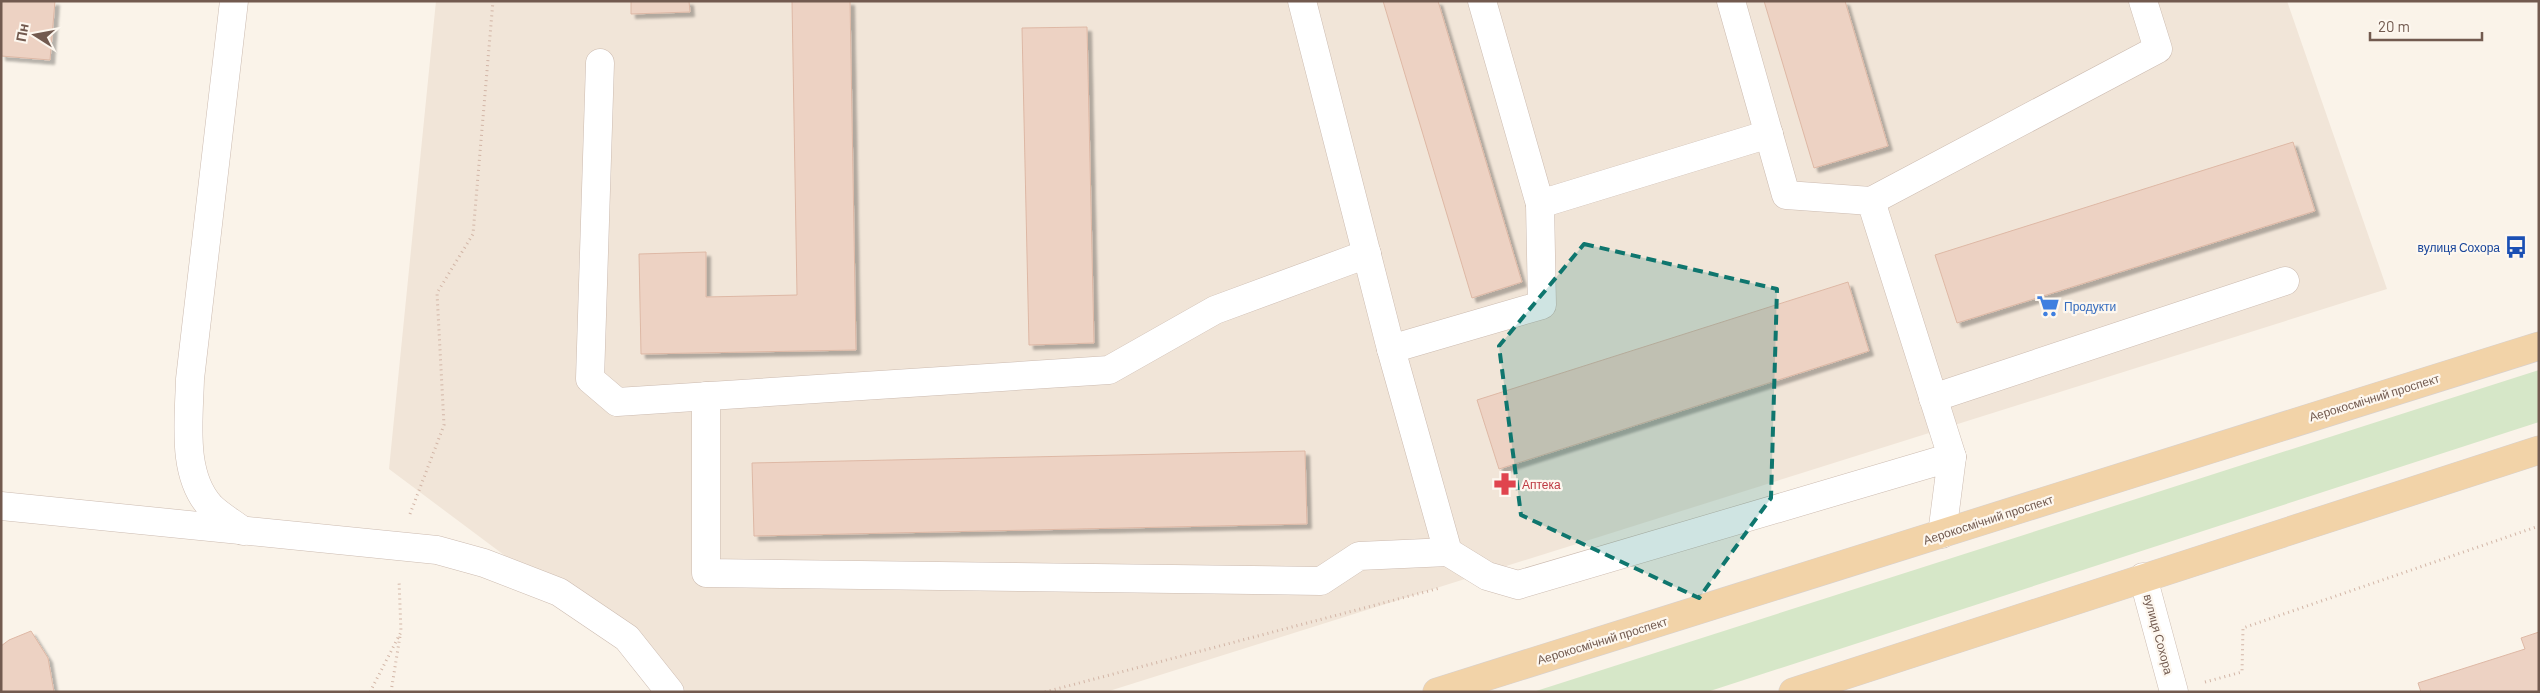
<svg xmlns="http://www.w3.org/2000/svg" width="2540" height="693" font-family="Barlow,sans-serif">
<defs>
<filter id="shadow"><feDropShadow dx="4.5" dy="4.5" stdDeviation="1" flood-color="#0004"/></filter>
</defs>
<rect width="100%" height="100%" fill="#faf3e9"/>
<!-- residential -->
<polygon fill="#f1e5d8" points="436,1 2287,1 2387,289 1106,692 687,692 389,469"/>
<!-- green -->
<polygon fill="#d6e7c8" points="2539,370 2539,422 1707,692 1533,692"/>
<!-- building -->
<g fill="#edd2c3" stroke="#deb8a5" filter="url(#shadow)">
<polygon points="1,1 55,1 50,60 1,56"/>
<polygon points="631,1 689,1 690,12 631,14"/>
<polygon points="792,1 850,1 856,350 641,354 639,254 706,252 706,297 797,295"/>
<polygon points="1383,1 1438,1 1522,282 1472,298"/>
<polygon points="1764,1 1845,1 1888,146 1814,168"/>
<polygon points="1087,27 1094,343 1029,345 1022,28"/>
<polygon points="2293,142 2315,211 1957,323 1935,255"/>
<polygon points="1848,282 1869,351 1499,469 1477,400"/>
<polygon points="1305,451 1307,524 754,536 752,463"/>
<polygon points="31,631 48,658 54,692 1,692 1,646 9,640"/>
<polygon points="2539,632 2539,692 2421,692 2418,683 2525,649 2521,638"/>
</g>
<g fill="none" stroke-linecap="round" stroke-linejoin="round">
<defs>
<g id="minor">
<path d="M 234,1 L 190,379 C 189,420 181,475 211,507 C 220,516 233,523 243,531"/>
<polyline points="1302,1 1391,349 1448,552 1487,576 1518,585 1952,457 1942,534"/>
<polyline points="1482,1 1540,204 1769,134"/>
<polyline points="1731,1 1786,195 1871,201 1952,457"/>
<polyline points="600,63 590,379 617,402 1109,370 1215,310 1367,254"/>
<polyline points="1871,201 2158,49 2143,1"/>
<polyline points="1391,349 1542,305 1540,204"/>
<polyline points="706,396 706,573 1321,581 1359,556 1448,552"/>
<polyline points="1933,398 2285,281"/>
<polyline points="1,506 437,550 484,563 559,592 627,638 670,692"/>
<polyline points="2143,577 2174,692"/>
</g>
<g id="major">
<polyline points="1437,692 2539,346"/>
<polyline points="1793,692 2539,450"/>
</g>
</defs>
<!-- minor casing -->
<use href="#minor" stroke="#ccbbb0" stroke-width="29"/>
<!-- major casing -->
<use href="#major" stroke="#d8d1ce" stroke-width="29"/>
<!-- path -->
<g stroke="#d2b5a6" stroke-width="3" stroke-dasharray="1 4" stroke-linecap="butt">
<polyline points="410,514 444,425 437,293 473,234 493,1"/>
<polyline points="2205,682 2242,672 2243,628 2539,526"/>
<polyline points="370,692 401,632 399,580"/>
<polyline points="391,692 400,636"/>
<polyline points="1045,692 1440,588"/>
</g>
<!-- minor -->
<use href="#minor" stroke="#fff" stroke-width="28"/>
<!-- major -->
<use href="#major" stroke="#f2d3a8" stroke-width="28"/>
</g>
<!-- marked area -->
<path fill="#0f766e" fill-opacity="0.2" stroke="#0f766e" stroke-width="4" stroke-dasharray="10 6" stroke-linejoin="round" d="M 1584,244 L 1777,289 L 1771,498 L 1699,598 L 1521,515 L 1499,346 Z"/>
<!-- icons -->
<defs>
<symbol id="bus-bare" viewBox="-9 -9 18 18"><path d="M-5-6H5V4H4V6H2V4H-2V6H-4V4H-5ZM-3.5-4V0h7V-4ZM-3.5 1.2v1.5H-2V1.2ZM2 1.2v1.5H3.5V1.2Z" fill="#1a4fb4" stroke="#fdf7ef" stroke-width="2.5" paint-order="stroke"/></symbol>
<symbol id="supermarket-bare" viewBox="-9 -9 18 18"><path d="M-6-5.5h2.5l.6 2H6L4.5 2H-2.5L-4.4-4H-6ZM-1.5 3.2a1.3 1.3 0 1 0 .1 0ZM3 3.2a1.3 1.3 0 1 0 .1 0Z" fill="#3f7fe0" stroke="#fdf7ef" stroke-width="2.5" paint-order="stroke"/></symbol>
<symbol id="pharmacy-bare" viewBox="-9 -9 18 18"><path d="M-2-6h4v4h4v4h-4v4h-4v-4h-4v-4h4Z" fill="#e0444e" stroke="#fdf7ef" stroke-width="2.5" paint-order="stroke"/></symbol>
</defs>
<g fill-rule="evenodd">
<use href="#bus-bare" x="2500" y="231" width="32" height="32"/>
<use href="#supermarket-bare" x="2032" y="290" width="32" height="32"/>
<use href="#pharmacy-bare" x="1489" y="468" width="32" height="32"/>
</g>
<g text-anchor="middle" dominant-baseline="central" stroke-width="4.5" stroke-linejoin="round" paint-order="stroke">
<!-- transit labels -->
<g font-size="12" fill="#164399" stroke="#fdf7ef" text-anchor="end">
<text x="2500" y="247">вулиця Сохора</text>
</g>
<!-- shop labels -->
<g font-size="12" fill="#366cbe" stroke="#fdf7ef" text-anchor="start">
<text x="2064" y="306">Продукти</text>
</g>
<!-- street labels -->
<g font-size="12" fill="#725a4f" stroke="#fdf7ef">
<text transform="translate(2374 397) rotate(-17)">Аерокосмічний проспект</text>
<text transform="translate(1988 519) rotate(-18)">Аерокосмічний проспект</text>
<text transform="translate(2159 634) rotate(75)">вулиця Сохора</text>
<text transform="translate(1602 640) rotate(-17)">Аерокосмічний проспект</text>
</g>
<!-- health labels -->
<g font-size="12" fill="#be3a42" stroke="#fdf7ef" text-anchor="start">
<text x="1522" y="484">Аптека</text>
</g>
</g>
<!-- border -->
<rect width="2540" height="693" fill="none" stroke="#725a4f" stroke-width="5"/>
<!-- north arrow -->
<g transform="translate(35 35) rotate(281)" stroke="#fdf7ef" stroke-width="4" paint-order="stroke">
<path d="M0-4L9 19L0 12L-9 19Z" fill="#725a4f"/>
<text y="-8" font-size="14" font-weight="bold" text-anchor="middle" fill="#725a4f">Пн</text>
</g>
<!-- scale -->
<path d="M2370 32v8h112v-8" fill="none" stroke="#725a4f" stroke-width="2.5"/>
<text x="2378" y="32" font-size="15" fill="#725a4f" stroke="#fdf7ef" stroke-width="4" paint-order="stroke">20 m</text>
</svg>
